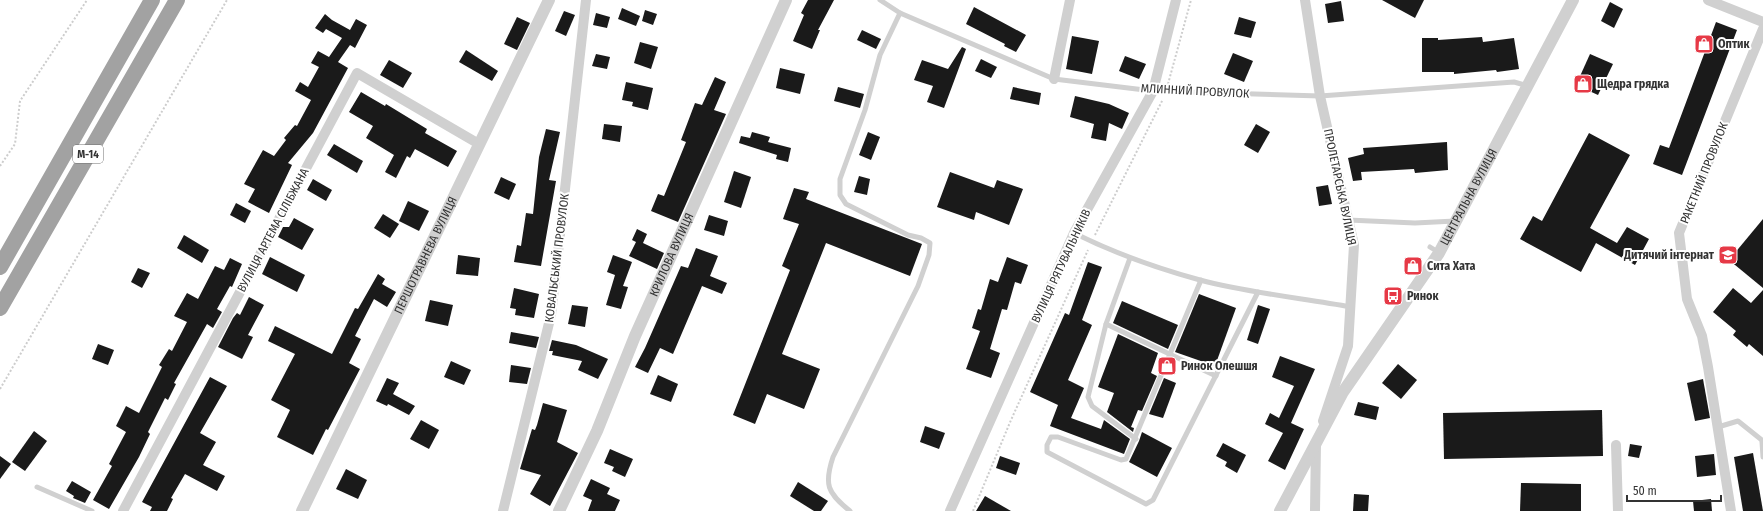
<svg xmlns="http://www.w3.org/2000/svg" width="1763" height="511" font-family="'Fira Sans Condensed',sans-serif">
<rect width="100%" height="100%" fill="#fff"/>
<!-- building -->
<g fill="#1a1a1a">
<polygon points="808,0 834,0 818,30 820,30 812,49 793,41 804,15 801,13"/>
<polygon points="1382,0 1424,0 1415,18"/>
<polygon points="1341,1 1344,21 1328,23 1325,4"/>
<polygon points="1610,2 1623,9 1614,28 1601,21"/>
<polygon points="974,7 1026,35 1016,52 1004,46 1005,44 966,24"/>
<polygon points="622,8 640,16 636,26 618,19"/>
<polygon points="645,10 657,14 653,25 642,21"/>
<polygon points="564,11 575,15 566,36 555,31"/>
<polygon points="596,13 610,17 607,28 593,25"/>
<polygon points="325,14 332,20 350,30 356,19 367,25 355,48 350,45 338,62 348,68 313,133 288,163 292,165 269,213 248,202 255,189 244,184 263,150 274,156 286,140 284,138 295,125 297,126 311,100 295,91 300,82 308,87 319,67 311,63 318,51 329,57 342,38 326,29 323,33 315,28"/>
<polygon points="517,17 530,23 517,50 504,44"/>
<polygon points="1239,17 1256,22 1251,38 1234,34"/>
<polygon points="1716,22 1737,30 1682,175 1653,164 1660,145 1669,148"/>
<polygon points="862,30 881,39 876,49 857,40"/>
<polygon points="1072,36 1099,41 1092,74 1066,69"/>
<polygon points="1482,37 1483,42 1514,38 1519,69 1497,72 1496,70 1454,74 1454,72 1422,72 1422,38 1438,38 1438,40"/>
<polygon points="640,42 658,47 651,69 634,63"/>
<polygon points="962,47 966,49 944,108 927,102 933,86 914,80 922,60 948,69"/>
<polygon points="466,50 498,71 492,81 459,62"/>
<polygon points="1233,53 1253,61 1244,82 1224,74"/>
<polygon points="596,54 610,57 607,69 592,66"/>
<polygon points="1590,54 1613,64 1598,95 1576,85"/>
<polygon points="1125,56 1146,64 1139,79 1119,71"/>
<polygon points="981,59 997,67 991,78 975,71"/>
<polygon points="389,60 412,73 403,88 380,75"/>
<polygon points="780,68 805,74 800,94 776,88"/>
<polygon points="715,77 726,82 714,110 726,114 678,222 651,211 658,194 664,196 686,142 681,140 695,103 702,105"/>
<polygon points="626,82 653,88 648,110 632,106 633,102 622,100"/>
<polygon points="838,87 864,94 860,108 834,101"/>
<polygon points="1013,87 1041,93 1039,105 1010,99"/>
<polygon points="361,92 385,106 386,104 427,129 425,133 457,151 448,167 415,149 410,158 407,156 396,178 385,172 394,155 366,138 373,126 349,112"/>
<polygon points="1075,96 1109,104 1129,113 1122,129 1109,123 1106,141 1091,138 1094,124 1070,117"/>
<polygon points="604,124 622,126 620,142 602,139"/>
<polygon points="1256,124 1270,132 1258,153 1244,145"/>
<polygon points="546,129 560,132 549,180 556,181 541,266 514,262 517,245 521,246 526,213 533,214 539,157"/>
<polygon points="752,132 770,137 768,142 791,148 788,162 776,159 777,155 739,143 741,136 750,138"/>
<polygon points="868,132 880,137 871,160 859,155"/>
<polygon points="1589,133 1630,155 1590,228 1617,243 1627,227 1649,239 1635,265 1596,243 1581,272 1520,239 1533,216 1542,221"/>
<polygon points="1447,142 1448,170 1415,173 1414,169 1361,172 1362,180 1353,181 1348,158 1364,154 1363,148"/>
<polygon points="334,144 363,161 357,173 327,155"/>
<polygon points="734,171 751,177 741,208 724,202"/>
<polygon points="950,172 994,188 997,180 1023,189 1009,225 976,212 974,220 937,207"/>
<polygon points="859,176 870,179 867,195 854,192"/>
<polygon points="501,177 516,184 509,200 494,193"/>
<polygon points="313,179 332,190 326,201 307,190"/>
<polygon points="1328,185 1332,204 1319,206 1316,187"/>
<polygon points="794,188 809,192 806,199 922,244 910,276 826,243 782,354 820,369 804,409 767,394 755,424 733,415 790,270 782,266 799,224 783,219"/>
<polygon points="408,201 429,211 419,231 399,221"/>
<polygon points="236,203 251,211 245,223 230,215"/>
<polygon points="383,214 399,224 390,238 374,228"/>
<polygon points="709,215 728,221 724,236 704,230"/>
<polygon points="294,218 314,229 302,250 278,237 283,227 289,227"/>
<polygon points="1763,219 1763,288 1729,260"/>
<polygon points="637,229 647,234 643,243 664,253 657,269 629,256 636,242 632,240"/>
<polygon points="184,235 209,250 202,263 177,248"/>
<polygon points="696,248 718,256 710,276 727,283 722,294 702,286 673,354 660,348 648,373 635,367 645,348 681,266 688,268"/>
<polygon points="458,255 480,258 478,276 456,274"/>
<polygon points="613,255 632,262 623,286 628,287 621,309 606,305 615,275 607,272"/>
<polygon points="270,257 305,275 297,292 262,274"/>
<polygon points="1007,257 1028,265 1021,284 1015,282 1007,310 1002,309 990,349 1000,353 991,378 966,369 980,331 972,328 978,309 981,310 990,279 998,282"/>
<polygon points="230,258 242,264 232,287 230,286 217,309 222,312 213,328 207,324 174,383 176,384 168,400 165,398 148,432 150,434 139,457 109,509 93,500 112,466 109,464 126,432 116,426 126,406 139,413 162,367 159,365 169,349 172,351 187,322 174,316 187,293 198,299 215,266 224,270"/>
<polygon points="1088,262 1102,267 1082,320 1092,325 1068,380 1084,388 1071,418 1101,429 1104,420 1130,439 1124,454 1050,426 1058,405 1030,392 1065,313 1069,315"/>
<polygon points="138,268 150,273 142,288 131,282"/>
<polygon points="378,274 385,279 382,284 396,292 387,307 374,299 355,336 361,339 349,363 360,369 328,430 326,429 313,455 277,437 290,410 271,400 295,354 268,341 275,326 332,354 355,308 358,309"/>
<polygon points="514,288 539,294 534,318 515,315 516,309 510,308"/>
<polygon points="1733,288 1751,303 1763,290 1763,356 1749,344 1747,347 1733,335 1736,331 1713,312"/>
<polygon points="1199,294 1236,308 1215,366 1175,352"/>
<polygon points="249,297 264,305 248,335 253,337 242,359 218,347 233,318 237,313 240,315"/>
<polygon points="430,300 453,305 448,326 425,321"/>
<polygon points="1122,301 1178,325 1168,349 1113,323"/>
<polygon points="572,305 588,307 585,327 568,324"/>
<polygon points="1258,305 1270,309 1258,344 1247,340"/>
<polygon points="511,332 539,337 536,348 509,343"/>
<polygon points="1118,334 1158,353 1151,373 1157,376 1142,411 1138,410 1131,427 1134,428 1133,432 1107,412 1114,393 1098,387"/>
<polygon points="552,340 576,345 608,359 598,379 578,370 582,361 552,355 553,351 549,351"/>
<polygon points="98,344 114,350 108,365 92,359"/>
<polygon points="1280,356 1315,369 1291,423 1304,429 1285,470 1268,461 1283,433 1265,424 1270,413 1279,418 1294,386 1272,377"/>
<polygon points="451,361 471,370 464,385 444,377"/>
<polygon points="1398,364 1417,380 1401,399 1382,383"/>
<polygon points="511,365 531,368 527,384 509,382"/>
<polygon points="658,375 678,384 671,402 650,394"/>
<polygon points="210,377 227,386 200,433 216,442 203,465 225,476 217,491 185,474 171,498 173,499 167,511 150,511 152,507 142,502"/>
<polygon points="387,378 399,383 393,394 415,406 409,415 388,404 387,406 376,401"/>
<polygon points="1164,378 1176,383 1163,418 1149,414"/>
<polygon points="1703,379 1710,418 1695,421 1687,383"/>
<polygon points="1358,402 1379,407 1376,420 1354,415"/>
<polygon points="543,403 567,410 557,442 578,453 550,506 530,494 541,475 520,469 532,429 535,430 537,425"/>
<polygon points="1602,410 1603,456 1444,459 1443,413"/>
<polygon points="421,420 439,430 429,449 410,439"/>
<polygon points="925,426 945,433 939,449 920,442"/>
<polygon points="34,431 47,441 25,471 12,462"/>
<polygon points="1142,432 1172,448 1157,477 1129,462 1139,441"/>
<polygon points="1223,443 1246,455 1237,473 1225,466 1227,462 1216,456"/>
<polygon points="1630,444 1642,446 1639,458 1628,456"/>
<polygon points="610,449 633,459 625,477 612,471 614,467 604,463"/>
<polygon points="1753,453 1763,511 1743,511 1734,457"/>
<polygon points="1714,454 1716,475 1697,477 1695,456"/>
<polygon points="0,456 11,464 0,479"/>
<polygon points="1000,456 1020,463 1016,475 996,468"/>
<polygon points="346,469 367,480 358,499 336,489"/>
<polygon points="591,479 610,488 607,494 620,500 615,511 588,511 592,500 583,496"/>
<polygon points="72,481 91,492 85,503 73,498 74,496 66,491"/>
<polygon points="798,482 828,501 821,511 814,511 790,496"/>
<polygon points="1521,483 1581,484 1581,511 1520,511"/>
<polygon points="1354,494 1369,495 1368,511 1353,511"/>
<polygon points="985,496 1011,511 976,511"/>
<polygon points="1711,499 1712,511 1694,511 1693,501"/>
</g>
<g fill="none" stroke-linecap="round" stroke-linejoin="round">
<!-- path -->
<g stroke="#cdcdcd" stroke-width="2" stroke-dasharray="2 2" stroke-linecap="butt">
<polyline points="1168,84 1191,0"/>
<polyline points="0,166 15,144 20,101 87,0"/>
<polyline points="1095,235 1163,99"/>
<polyline points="0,389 227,0"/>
<polyline points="973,511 1011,420 1088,250"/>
</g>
<!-- service -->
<g stroke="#d0d0d0" stroke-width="5">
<polyline points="880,0 900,13 1054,79 1153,91 1320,96 1514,82 1528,86"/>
<polyline points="1348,220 1415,223 1455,221"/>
<path d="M 1074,233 C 1114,253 1156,268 1200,280 C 1249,293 1301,298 1351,307"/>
<polyline points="1430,247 1438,252"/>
<polyline points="1130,258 1106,324 1216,376"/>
<polyline points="1201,280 1126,459 1121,460 1058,437 1051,437 1047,445 1047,452 1146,504 1153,500 1258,292"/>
<polyline points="1106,324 1088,397 1092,406 1136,439"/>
<polyline points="1718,427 1738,421 1763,441"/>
<polyline points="1762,442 1763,457"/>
<polyline points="37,487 92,511"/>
<path d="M 850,511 C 827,493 824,484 833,457 L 918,286 L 929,255 L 930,243 L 921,238 L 908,235 L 846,204 L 840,195 L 840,179 L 865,110 L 880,55 L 900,13"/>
</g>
<!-- minor -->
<g stroke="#d0d0d0" stroke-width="10">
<polyline points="1305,0 1320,96 1354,245 1348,346 1323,421"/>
<polyline points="1708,0 1763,22"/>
<polyline points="1054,79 1070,0"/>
<polyline points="1616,445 1618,511"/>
<polyline points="123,511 357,73 479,144"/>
<polyline points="503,511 551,315 586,0"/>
<polyline points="950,511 1074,233 1153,91 1176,0"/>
<polyline points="1315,511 1316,443"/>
<polyline points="1731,511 1708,367 1702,336 1687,299 1679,233 1763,29"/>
</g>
<!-- tertiary -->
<g stroke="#d0d0d0" stroke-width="12">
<path id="s1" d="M 302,511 L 549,0"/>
<path id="s2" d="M 559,511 L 597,431 L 635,336 L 786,0"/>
<path id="s3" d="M 1280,511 L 1343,392 L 1439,253 L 1573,0"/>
</g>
<!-- trunk -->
<g stroke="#a2a2a2" stroke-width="16">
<polyline points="0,267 152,0"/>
<polyline points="0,308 177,0"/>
</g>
</g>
<!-- icons -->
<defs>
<symbol id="shop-square" viewBox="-11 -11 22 22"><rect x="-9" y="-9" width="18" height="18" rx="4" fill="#e63946" stroke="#fff"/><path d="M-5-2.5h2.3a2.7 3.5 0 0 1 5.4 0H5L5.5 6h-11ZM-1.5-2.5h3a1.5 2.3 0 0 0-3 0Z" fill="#fff"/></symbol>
<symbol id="school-square" viewBox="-11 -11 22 22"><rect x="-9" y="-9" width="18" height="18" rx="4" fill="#e63946" stroke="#fff"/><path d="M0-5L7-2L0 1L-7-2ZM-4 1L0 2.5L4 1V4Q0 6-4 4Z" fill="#fff"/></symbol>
<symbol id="bus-square" viewBox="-11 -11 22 22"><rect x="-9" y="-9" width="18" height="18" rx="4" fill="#e63946" stroke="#fff"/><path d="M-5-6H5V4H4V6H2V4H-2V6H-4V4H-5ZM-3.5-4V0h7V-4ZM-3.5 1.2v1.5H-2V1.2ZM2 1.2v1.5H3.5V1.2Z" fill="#fff"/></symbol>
</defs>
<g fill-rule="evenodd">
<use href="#shop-square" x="1693" y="33" width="22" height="22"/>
<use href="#shop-square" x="1572" y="73" width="22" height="22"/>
<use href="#school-square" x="1717" y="244" width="22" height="22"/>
<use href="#shop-square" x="1402" y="255" width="22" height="22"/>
<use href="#bus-square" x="1382" y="285" width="22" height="22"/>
<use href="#shop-square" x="1156" y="355" width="22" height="22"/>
</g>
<g text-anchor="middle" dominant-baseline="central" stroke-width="4" stroke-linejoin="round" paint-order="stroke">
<!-- shield labels -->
<rect fill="#fff" stroke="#707070" stroke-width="1" x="73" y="145" width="30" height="18" rx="3"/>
<g font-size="11" font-weight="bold" fill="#333">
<text x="88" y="154">М-14</text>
</g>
<!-- poi labels -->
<g font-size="12" font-weight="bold" fill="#333" stroke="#fff" text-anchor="start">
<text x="1718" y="44">Оптик</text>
<text x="1597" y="84">Щедра грядка</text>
<text x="1714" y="255" text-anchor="end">Дитячий інтернат</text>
<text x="1427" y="266">Сита Хата</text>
<text x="1407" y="296">Ринок</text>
<text x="1181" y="366">Ринок Олешшя</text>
</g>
<!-- street labels -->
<g font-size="12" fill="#333" stroke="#fff">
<text transform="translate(1195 91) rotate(3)">МЛИННИЙ ПРОВУЛОК</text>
<text transform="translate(1704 173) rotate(-68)">РАКЕТНИЙ ПРОВУЛОК</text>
<text transform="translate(1340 187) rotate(78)">ПРОЛЕТАРСЬКА ВУЛИЦЯ</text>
<text stroke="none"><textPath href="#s3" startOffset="367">ЦЕНТРАЛЬНА ВУЛИЦЯ</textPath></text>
<text transform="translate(273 230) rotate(-62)">ВУЛИЦЯ АРТЕМА СІЛІБЖАНА</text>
<text stroke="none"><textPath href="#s1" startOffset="284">ПЕРШОТРАВНЕВА ВУЛИЦЯ</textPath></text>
<text stroke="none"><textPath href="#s2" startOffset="280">КРИЛОВА ВУЛИЦЯ</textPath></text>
<text transform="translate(557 258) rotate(-83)">КОВАЛЬСЬКИЙ ПРОВУЛОК</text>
<text transform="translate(1061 266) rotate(-65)">ВУЛИЦЯ РЯТУВАЛЬНИКІВ</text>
</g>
</g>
<!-- scale -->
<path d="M1627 495v6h94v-6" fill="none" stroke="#333333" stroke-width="2"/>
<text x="1633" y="495" font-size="12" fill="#333333" stroke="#ffffff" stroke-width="3" paint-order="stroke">50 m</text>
</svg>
